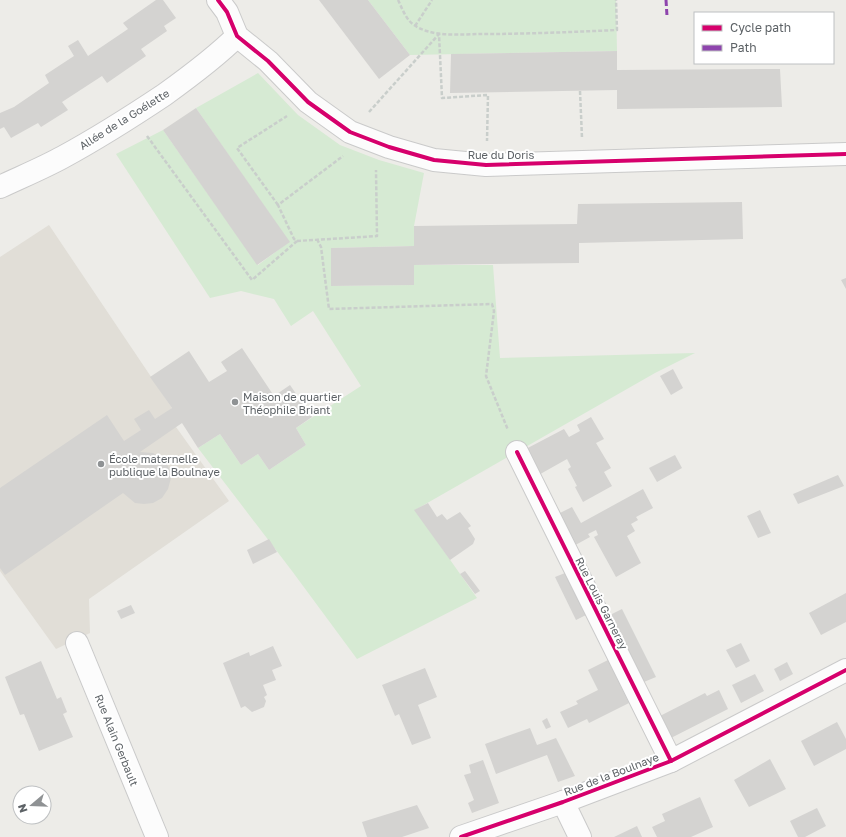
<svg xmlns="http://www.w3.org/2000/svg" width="846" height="837" font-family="'Golos Text',sans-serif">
<rect width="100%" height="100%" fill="#edece8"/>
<!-- education -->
<polygon fill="#e1ded7" points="49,225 172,408 167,412 176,427 229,501 89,599 90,633 56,649 0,571 0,257"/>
<!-- green -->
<g fill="#d6ead3">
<polygon points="368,0 616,0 617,51 410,55"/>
<polygon points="258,73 298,115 340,145 379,160 424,173 414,226 414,246 331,248 332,286 414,285 414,265 493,265 500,358 695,353 655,373 415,510 477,598 357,659 292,571 198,448 220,434 241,465 258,454 269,470 306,445 296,428 361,386 313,311 291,326 274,299 241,291 210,298 116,154 163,130 258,265 289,242 196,108"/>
</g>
<!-- building -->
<g fill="#d4d3d1">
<polygon points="156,0 163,0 176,18 164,26 167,31 141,49 146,56 107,83 102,76 62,102 68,110 41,127 38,123 11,138 4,127 0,129 0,113 14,107 49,83 45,75 74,56 68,46 78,40 88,56 128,29 123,23"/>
<polygon points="319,0 368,0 410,55 379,79"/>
<polygon points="617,51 617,70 780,69 782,107 617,109 617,90 450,93 451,54"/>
<polygon points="196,108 290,242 257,265 163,130"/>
<polygon points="742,202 743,239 579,243 579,263 414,265 414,285 331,286 331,248 414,246 414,226 577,224 578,204"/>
<polygon points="846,278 846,289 841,280"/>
<polygon points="242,348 274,396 290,385 312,417 296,428 306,445 269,470 258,454 241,465 220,434 198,448 182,423 140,452 153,453 165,461 170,470 171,478 168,489 162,498 153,503 144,504 135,503 123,493 5,575 0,568 0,488 107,415 124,441 141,430 134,419 149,410 155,419 172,408 150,377 189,351 209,382 227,371 221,362"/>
<polygon points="673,369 683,388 671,395 660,376"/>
<polygon points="591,417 604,439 596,443 611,468 604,472 612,486 583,502 575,487 577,486 568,469 571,467 567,459 535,477 522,451 564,429 569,437 580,431 577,425"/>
<polygon points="675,455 682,468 657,482 649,468"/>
<polygon points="838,475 844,486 798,504 793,494"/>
<polygon points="643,489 653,508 636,517 638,520 631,524 635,531 627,536 641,563 616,577 594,537 598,535 596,530 588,534 590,537 570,548 554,516 572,507 581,523"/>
<polygon points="428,503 437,517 442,514 447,520 460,512 471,526 468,528 475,539 473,544 450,560 414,510"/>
<polygon points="760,510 771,533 758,538 747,516"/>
<polygon points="269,539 277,552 253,564 247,550"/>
<polygon points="465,571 480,591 475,594 460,574"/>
<polygon points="565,573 586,615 576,620 555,577"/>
<polygon points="846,593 846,622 821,635 809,613"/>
<polygon points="131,605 135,613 121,619 117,611"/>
<polygon points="622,609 656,677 639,684 606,617"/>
<polygon points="741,643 750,661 736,668 726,650"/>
<polygon points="273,646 282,666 272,670 276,680 263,685 267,695 264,697 266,701 264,707 252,712 245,706 241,708 223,663 249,652 250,656"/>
<polygon points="608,660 629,703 589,723 587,719 568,728 560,712 578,704 576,701 598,690 588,670"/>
<polygon points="41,661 57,699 61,697 67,712 63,714 73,737 39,751 24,714 20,715 5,677"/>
<polygon points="787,662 793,674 780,681 774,669"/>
<polygon points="425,668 437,697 418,705 431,738 412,745 399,714 395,716 382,685"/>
<polygon points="755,674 764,691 741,703 732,685"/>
<polygon points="719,690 728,709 667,740 656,718 705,693 707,696"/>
<polygon points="547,718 551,727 546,729 542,721"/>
<polygon points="837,722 846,739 846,749 814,766 801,741"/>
<polygon points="530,728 537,745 556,738 575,776 558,782 547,755 496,774 485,744"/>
<polygon points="770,759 786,789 749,807 734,780"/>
<polygon points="483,760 499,803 472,813 468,803 474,800 464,775 471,773 469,765"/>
<polygon points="700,797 713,827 691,837 657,837 652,827 665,821 662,814"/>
<polygon points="417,805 429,828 402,837 367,837 362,822"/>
<polygon points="817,808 826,826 805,837 798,837 790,821"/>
<polygon points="637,826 642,837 614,837"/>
</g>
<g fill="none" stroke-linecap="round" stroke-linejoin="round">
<defs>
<g id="minor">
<polyline points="218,0 227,12 237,36 268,61 308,102 350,132 389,147 434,160 486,165 846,154"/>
<path d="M 0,187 C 21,177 43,168 63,157 C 98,138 131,117 164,95 C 189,77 215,58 237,36"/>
<polyline points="517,452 671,761"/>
<polyline points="77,643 157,837"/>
<polyline points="563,802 580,837"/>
<polyline points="461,837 563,802 671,761 846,670"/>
</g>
</defs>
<!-- minor casing -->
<use href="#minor" stroke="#cacaca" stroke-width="24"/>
<!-- path -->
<g stroke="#c9cecb" stroke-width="2.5" stroke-dasharray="4 2" stroke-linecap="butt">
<path d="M 398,0 C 402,8 406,20 414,25 C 433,38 461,34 483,34 C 527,34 572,32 617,30 L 616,0"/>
<polyline points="415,26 432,0"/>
<polyline points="580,91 582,138"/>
<polyline points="369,112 439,34 442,98 488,95 487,141"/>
<polyline points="147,136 252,280 297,241 294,239 278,205 343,156"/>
<polyline points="278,205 237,148 287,116"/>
<polyline points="317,239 321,247 329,309 492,304 494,311 486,376 508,430"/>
<polyline points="297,241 377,236 376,170"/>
</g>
<!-- minor -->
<use href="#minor" stroke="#fcfcfc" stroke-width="22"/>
<!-- quiet -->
<polyline stroke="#8e44ad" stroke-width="3" stroke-dasharray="6 3" stroke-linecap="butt" points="666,0 667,16"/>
<defs>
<g id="cycleway">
<polyline points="218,0 227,12 237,36 268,61 308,102 350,132 389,147 434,160 486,165 846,154"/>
<polyline points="517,452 671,761"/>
<polyline points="461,837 563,802 671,761 846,670"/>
</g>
</defs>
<!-- cycleway casing -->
<use href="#cycleway" stroke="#fff" stroke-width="6"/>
<!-- cycleway -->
<use href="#cycleway" stroke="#d6006c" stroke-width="4"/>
</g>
<!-- markers -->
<g fill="#8f9294" stroke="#fff" stroke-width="1.5">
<circle cx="235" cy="402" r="4"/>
<circle cx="101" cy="464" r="4"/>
</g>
<g text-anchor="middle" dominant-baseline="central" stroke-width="4" stroke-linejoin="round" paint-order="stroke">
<!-- street labels -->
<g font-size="11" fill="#5d6266" stroke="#fff">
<text transform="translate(124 119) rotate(-32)">Allée de la Goélette</text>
<text x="501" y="154">Rue du Doris</text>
<text transform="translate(602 603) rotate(63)">Rue Louis Garneray</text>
<text transform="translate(117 740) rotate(68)">Rue Alain Gerbault</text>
<text transform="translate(611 774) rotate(-21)">Rue de la Boulnaye</text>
</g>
<!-- poi labels -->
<g font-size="11" fill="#5d6266" stroke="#fff" text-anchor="start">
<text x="243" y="396">Maison de quartier<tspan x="243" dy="13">Théophile Briant</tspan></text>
<text x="109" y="458">École maternelle<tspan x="109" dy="13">publique la Boulnaye</tspan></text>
</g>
</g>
<!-- legend -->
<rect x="694" y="12" width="140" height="52" fill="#ffffff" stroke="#bec0c2"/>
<rect x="702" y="25" width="20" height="6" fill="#d6006c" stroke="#bec0c2"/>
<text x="730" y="32" font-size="12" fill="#5d6266">Cycle path</text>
<rect x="702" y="45" width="20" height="6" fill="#8e44ad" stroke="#bec0c2"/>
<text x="730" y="52" font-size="12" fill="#5d6266">Path</text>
<!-- north arrow -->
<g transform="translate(32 805) rotate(251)"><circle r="19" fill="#ffffff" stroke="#bec0c2"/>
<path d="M0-3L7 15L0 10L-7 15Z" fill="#8f9294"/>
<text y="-6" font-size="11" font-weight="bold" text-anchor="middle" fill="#5d6266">N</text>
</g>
</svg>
